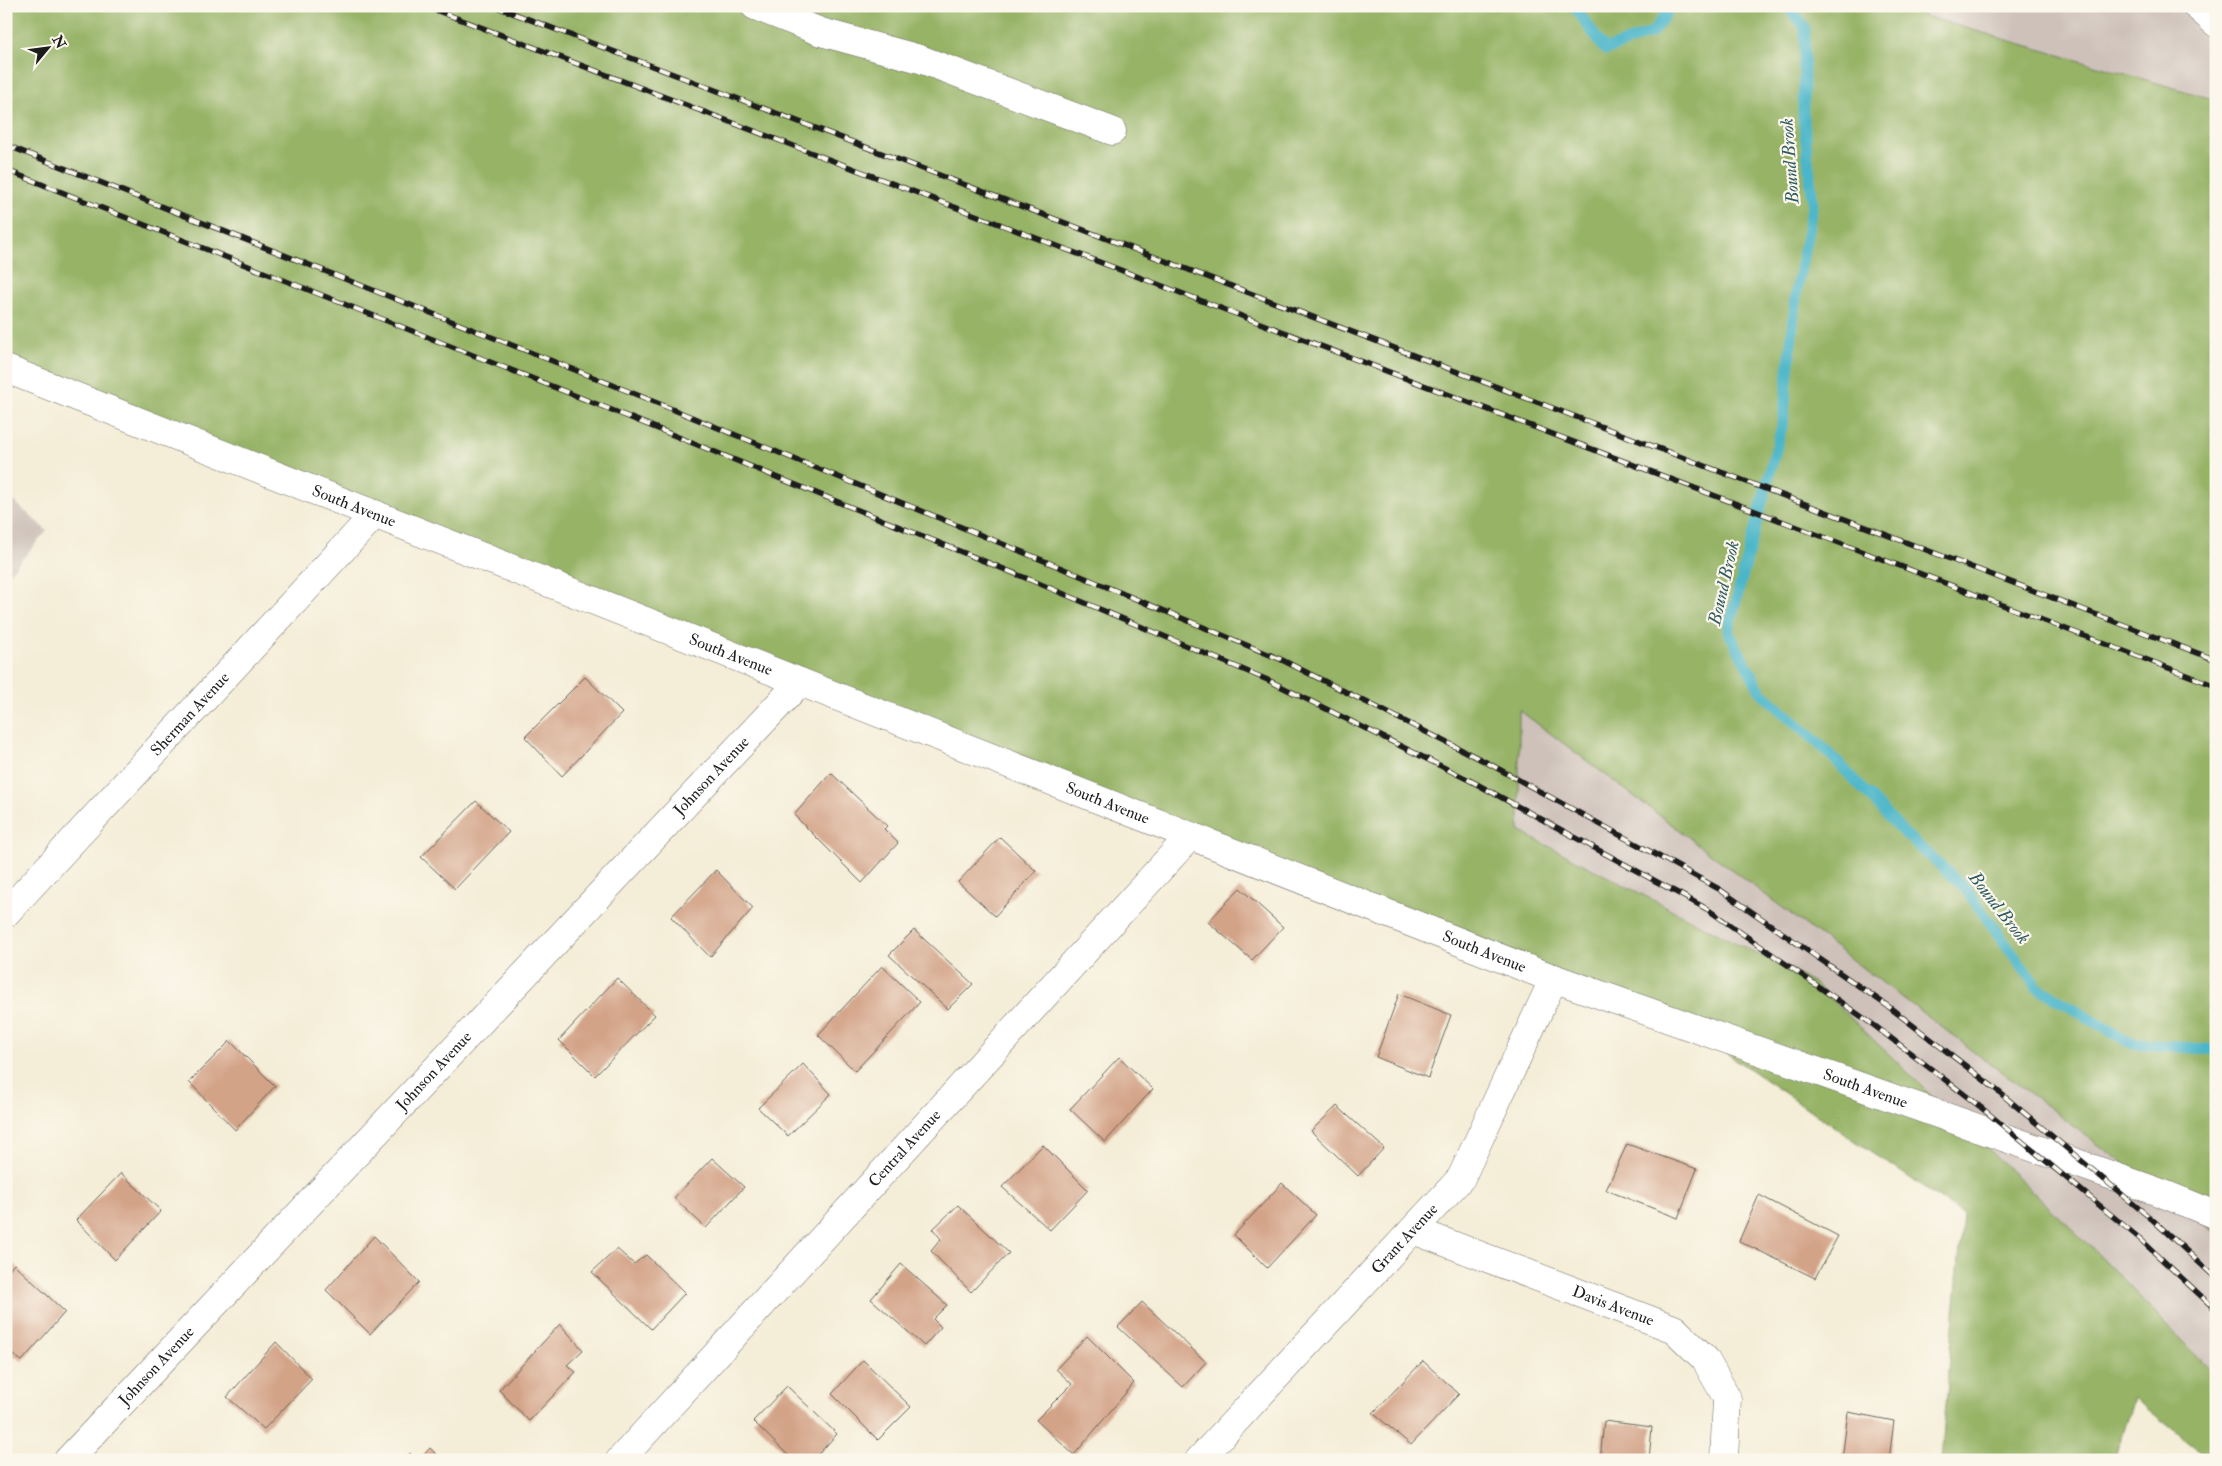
<svg xmlns="http://www.w3.org/2000/svg" width="2222" height="1466" font-family="'IM FELL Double Pica',serif">
<rect width="100%" height="100%" fill="#fbf7ec"/>
<filter id="ink" filterUnits="userSpaceOnUse"><feTurbulence type="fractalNoise" baseFrequency=".02" numOctaves="2"/><feDisplacementMap in="SourceGraphic" scale="10" xChannelSelector="R" yChannelSelector="G"/><feConvolveMatrix kernelMatrix="1 2 1 2 8 2 1 2 1" color-interpolation-filters="sRGB"/></filter>
<filter id="wash" filterUnits="userSpaceOnUse"><feTurbulence type="fractalNoise" baseFrequency=".0096" numOctaves="4" result="noise"/><feDisplacementMap in="SourceGraphic" scale="20" xChannelSelector="R" yChannelSelector="G"/><feGaussianBlur stdDeviation="1.12" result="paint"/><feColorMatrix in="noise" values="0 0 0 0 0 0 0 0 0 0 0 0 0 0 0 0 0 1.4 0 .05"/><feComposite in="paint" operator="in"/></filter>
<g filter="url(#wash)">
<rect width="100%" height="100%" fill="#f4edd7"/>
<!-- industrial -->
<g fill="#cec1ba">
<polygon points="1917,6 2216,6 2216,100 1924,16"/>
<polygon points="6,494 47,531 6,577"/>
<polygon points="1519,709 2216,1233 2216,1376 2096,1252 1814,983 1519,831"/>
</g>
<!-- forest -->
<polygon fill="#96b366" stroke="#596841" points="6,6 1917,6 1924,16 2216,100 2216,1233 1519,710 1519,831 1814,983 2096,1252 2216,1376 2216,1460 2211,1460 2134,1398 2115,1460 1941,1460 1963,1214 1664,1011 6,380"/>
<g fill="none" stroke-linecap="round" stroke-linejoin="round">
<!-- stream -->
<g stroke="#4cb6c9" stroke-width="11">
<polyline points="1574,6 1605,50 1653,32 1672,6"/>
<polyline points="1787,6 1805,27 1803,115 1813,203 1796,294 1783,423 1728,631 1761,692 1829,753 1902,831 1964,887 2037,987 2130,1043 2216,1050"/>
</g>
</g>
<g id="blocks">
<!-- building -->
<g fill="#d3a387">
<polygon points="585,677 622,713 562,776 525,737"/>
<polygon points="831,773 887,826 884,829 898,843 862,883 794,815"/>
<polygon points="476,801 509,832 455,889 421,857"/>
<polygon points="1000,837 1036,871 995,916 958,882"/>
<polygon points="716,870 753,908 710,957 671,917"/>
<polygon points="1240,888 1283,927 1252,960 1208,922"/>
<polygon points="914,930 973,984 948,1009 889,955"/>
<polygon points="882,966 920,1002 855,1071 818,1035"/>
<polygon points="617,978 655,1015 595,1076 559,1040"/>
<polygon points="1399,994 1451,1015 1428,1078 1376,1057"/>
<polygon points="230,1041 275,1086 235,1130 189,1082"/>
<polygon points="1119,1057 1153,1089 1105,1142 1070,1109"/>
<polygon points="803,1064 831,1094 788,1136 758,1108"/>
<polygon points="1337,1106 1384,1148 1358,1176 1311,1131"/>
<polygon points="1627,1144 1697,1169 1678,1218 1606,1190"/>
<polygon points="1043,1145 1088,1190 1050,1230 1002,1187"/>
<polygon points="712,1158 744,1187 706,1228 674,1198"/>
<polygon points="121,1173 161,1211 115,1260 76,1220"/>
<polygon points="1282,1183 1316,1215 1267,1268 1234,1235"/>
<polygon points="1759,1195 1838,1236 1815,1278 1739,1241"/>
<polygon points="958,1205 1009,1253 971,1292 931,1251 941,1239 933,1229"/>
<polygon points="374,1236 419,1282 370,1334 326,1290"/>
<polygon points="617,1249 634,1264 646,1255 685,1293 651,1329 592,1272"/>
<polygon points="14,1264 65,1312 22,1361 13,1355 6,1364 6,1273"/>
<polygon points="901,1264 947,1305 933,1319 941,1327 924,1346 871,1299"/>
<polygon points="1142,1302 1206,1362 1183,1387 1118,1327"/>
<polygon points="560,1324 583,1350 567,1365 576,1372 529,1421 499,1390"/>
<polygon points="1087,1336 1134,1383 1074,1455 1036,1420 1072,1384 1056,1369"/>
<polygon points="276,1342 312,1379 264,1429 227,1397"/>
<polygon points="863,1360 911,1407 878,1440 832,1394"/>
<polygon points="1423,1361 1459,1394 1411,1445 1373,1413"/>
<polygon points="787,1386 837,1434 813,1460 793,1460 753,1421"/>
<polygon points="1848,1412 1894,1421 1889,1460 1842,1460"/>
<polygon points="1604,1421 1652,1427 1649,1460 1600,1460"/>
<polygon points="430,1448 442,1460 419,1460"/>
<polygon points="410,1453 415,1460 404,1460"/>
</g>
</g>
</g>
<g filter="url(#ink)">
<use href="#blocks" fill-opacity="0" stroke="#68655d" stroke-width="1"/>
<g fill="none" stroke-linecap="round" stroke-linejoin="round">
<defs>
<g id="minor">
<polyline points="755,6 821,32 920,59 1112,131"/>
<polyline points="2197,6 2216,23"/>
<path id="s1" d="M 6,369 L 1536,972 L 2164,1194 L 2216,1215"/>
<path id="s2" d="M 6,913 L 375,514"/>
<path id="s3" d="M 1413,1230 L 1674,1329 L 1705,1359 L 1727,1398 L 1724,1460"/>
<path id="s4" d="M 68,1460 L 800,682"/>
<path id="s5" d="M 620,1460 L 1190,836"/>
<path id="s6" d="M 1199,1460 L 1461,1178 L 1554,978"/>
</g>
</defs>
<!-- minor casing -->
<use href="#minor" stroke="#68655d" stroke-width="29"/>
<!-- minor -->
<use href="#minor" stroke="#fff" stroke-width="28"/>
<defs>
<g id="rail">
<polyline points="425,6 2216,686"/>
<polyline points="494,6 2216,660"/>
<polyline points="6,145 608,383 1047,562 1280,659 1484,761 1719,889 1889,1007 1993,1087 2154,1221 2216,1278"/>
<polyline points="6,170 599,405 1038,583 1270,681 1473,782 1707,909 1875,1026 1978,1105 2139,1238 2216,1310"/>
</g>
</defs>
<!-- rail casing -->
<use href="#rail" stroke="#1c1c1c" stroke-width="5.5"/>
<!-- rail -->
<use href="#rail" stroke="#fbf7ec" stroke-width="4" stroke-dasharray="11" stroke-linecap="butt"/>
</g>
</g>
<g text-anchor="middle" dominant-baseline="central" stroke-width="4.5" stroke-linejoin="round" paint-order="stroke">
<!-- street labels -->
<g font-size="16" fill="#1c1c1c" stroke="#fbf7ec">
<text stroke="none"><textPath href="#s1" startOffset="374">South Avenue</textPath></text>
<text stroke="none"><textPath href="#s1" startOffset="779">South Avenue</textPath></text>
<text stroke="none"><textPath href="#s2" startOffset="271">Sherman Avenue</textPath></text>
<text stroke="none"><textPath href="#s4" startOffset="939">Johnson Avenue</textPath></text>
<text stroke="none"><textPath href="#s1" startOffset="1184">South Avenue</textPath></text>
<text stroke="none"><textPath href="#s1" startOffset="1589">South Avenue</textPath></text>
<text stroke="none"><textPath href="#s4" startOffset="534">Johnson Avenue</textPath></text>
<text stroke="none"><textPath href="#s1" startOffset="1994">South Avenue</textPath></text>
<text stroke="none"><textPath href="#s5" startOffset="422">Central Avenue</textPath></text>
<text stroke="none"><textPath href="#s6" startOffset="302">Grant Avenue</textPath></text>
<text stroke="none"><textPath href="#s3" startOffset="214">Davis Avenue</textPath></text>
<text stroke="none"><textPath href="#s4" startOffset="129">Johnson Avenue</textPath></text>
</g>
<!-- water labels -->
<g font-size="18" font-style="italic" fill="#2f5a61" stroke="#fbf7ec">
<text transform="translate(1790 161) rotate(-94)">Bound Brook</text>
<text transform="translate(1724 583) rotate(-77)">Bound Brook</text>
<text transform="translate(1999 908) rotate(52)">Bound Brook</text>
</g>
</g>
<!-- margin -->
<rect width="2222" height="1466" fill="none" stroke="#fbf7ec" stroke-width="25"/>
<!-- north arrow -->
<g transform="translate(48 48) rotate(61)" stroke="#fbf7ec" stroke-width="4" paint-order="stroke">
<path d="M0-4L9 19L0 12L-9 19Z" fill="#1c1c1c"/>
<text y="-8" font-size="14" font-weight="bold" text-anchor="middle" fill="#1c1c1c">N</text>
</g>
</svg>
